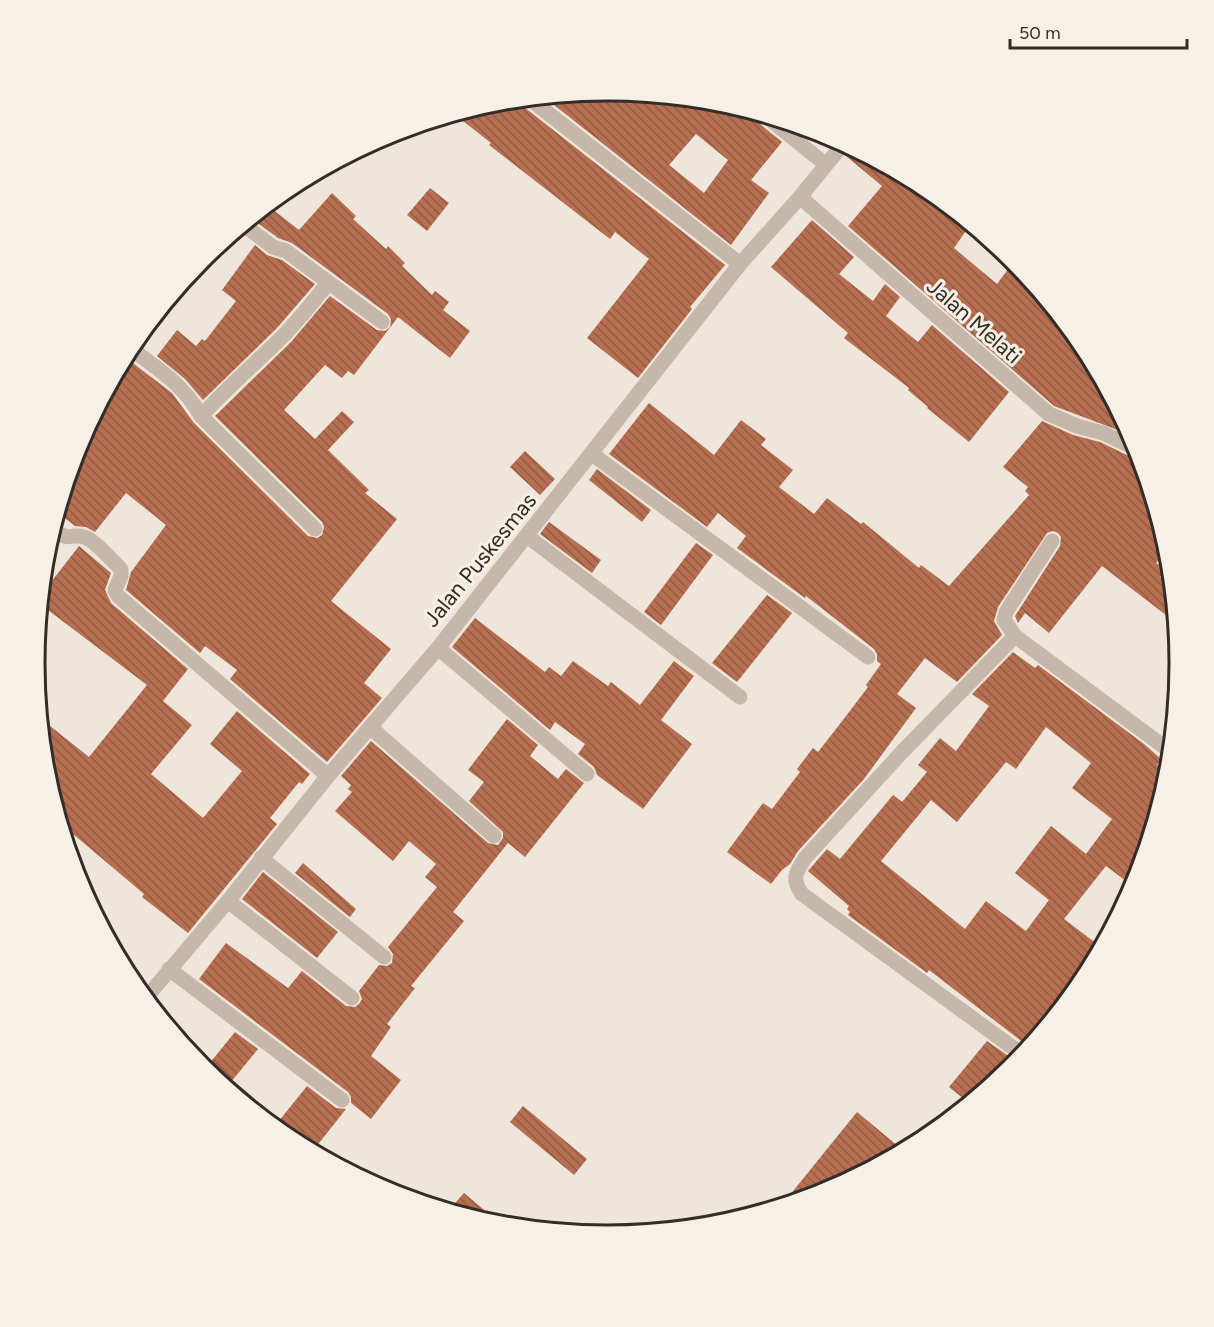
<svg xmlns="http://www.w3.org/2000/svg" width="1214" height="1327" font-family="Figtree,sans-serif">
<defs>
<pattern id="building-back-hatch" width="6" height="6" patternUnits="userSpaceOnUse" patternTransform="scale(1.5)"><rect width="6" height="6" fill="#b76f51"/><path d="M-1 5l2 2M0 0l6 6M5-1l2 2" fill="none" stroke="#955b43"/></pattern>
</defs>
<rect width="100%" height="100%" fill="#eee6db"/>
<!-- building -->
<g fill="url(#building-back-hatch)" fill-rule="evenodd">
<path d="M 607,91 L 719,102 L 758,114 L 758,120 L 760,124 L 782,142 L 751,180 L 769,193 L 731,245 L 544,97 ZM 696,134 L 728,160 L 704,193 L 669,165 Z"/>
<polygon points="520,100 524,107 725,265 690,307 692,309 638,378 587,338 649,259 615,232 610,239 489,145 491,143 454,114 496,102"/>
<polygon points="852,148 925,188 970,225 954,248 997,284 1014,261 1076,337 1071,343 1074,346 1090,359 1127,427 1123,432 1054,406 848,226 882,186 846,156"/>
<polygon points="430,188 449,203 427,231 407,215"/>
<polygon points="332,193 356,216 353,219 386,249 388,246 405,263 402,266 432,295 435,291 449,302 443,310 470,331 450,358 398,317 354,375 348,371 342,378 325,365 284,410 315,439 342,411 354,422 328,450 369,490 365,493 397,519 331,601 391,649 364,683 382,698 327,762 230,679 237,670 205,646 200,653 126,590 131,572 166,525 126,493 95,532 86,527 75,526 57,512 78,444 125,357 172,393 194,423 308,536 317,538 322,535 324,527 322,522 215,416 291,342 330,296 377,330 385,331 390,327 391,319 388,314 292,243 278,238 251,218 267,205 299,230"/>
<polygon points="812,220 854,257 839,274 873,301 885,284 900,297 886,316 918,342 932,325 1009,392 969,442 927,408 928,407 908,390 909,388 844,338 848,333 771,267"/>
<polygon points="255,245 267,255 282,260 315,284 277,328 203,400 185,379 157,356 177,330 196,346 202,339 205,341 236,301 222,290"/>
<polygon points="649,403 714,455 741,420 766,439 761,445 793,470 779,487 814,514 827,498 861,524 863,522 919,568 921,565 949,586 1029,495 1025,491 1028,487 1003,467 1042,421 1073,435 1100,442 1133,458 1140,458 1167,548 1156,563 1166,570 1160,577 1172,585 1175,622 1102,566 1049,633 1025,613 1018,623 1015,616 1060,546 1061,537 1058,533 1053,531 1047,533 998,607 994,621 1002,635 957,682 925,658 897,694 916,708 864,779 798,851 790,864 782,870 771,884 727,852 763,803 772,809 800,772 797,769 813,748 818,752 843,720 868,687 866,685 881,664 877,661 877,654 874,649 806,596 805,598 737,548 746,536 718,513 707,527 609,454"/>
<polygon points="525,451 555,479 540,495 510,467"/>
<polygon points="597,469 651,510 642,522 589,480"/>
<polygon points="549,522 601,560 592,573 540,534"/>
<polygon points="696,543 713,555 661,625 644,612"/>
<polygon points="79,546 111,573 105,590 111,603 188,669 163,701 192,725 151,774 203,818 242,771 210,744 237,711 310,774 302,784 299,782 270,818 277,824 188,933 142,897 144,894 60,823 45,775 40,718 89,757 147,685 40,604 41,595"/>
<polygon points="767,595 792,613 737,682 712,663"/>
<polygon points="475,618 545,672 549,667 561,676 573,661 608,686 611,682 640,705 674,661 694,676 661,720 692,744 643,809 597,775 594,767 578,754 585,744 555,722 550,730 452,647"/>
<path d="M 1013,652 L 1035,668 L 1038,665 L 1144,744 L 1161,759 L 1157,765 L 1169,774 L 1134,887 L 1106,866 L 1064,919 L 1101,947 L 1083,982 L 1029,1047 L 929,970 L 927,973 L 848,915 L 850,912 L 847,909 L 849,906 L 808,871 L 827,849 L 840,859 L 893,795 L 902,802 L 927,772 L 918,765 L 940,738 L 956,751 L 989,706 L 972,694 ZM 1046,727 L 1091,763 L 1072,788 L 1112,819 L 1086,854 L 1051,826 L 1015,873 L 1049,900 L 1026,931 L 986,901 L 965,929 L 881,861 L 931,800 L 957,822 L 1006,762 L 1016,769 Z"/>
<polygon points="507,719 538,745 530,756 558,779 566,769 584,783 525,857 508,843 453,912 464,921 411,986 415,988 387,1024 391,1027 371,1056 401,1080 371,1119 351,1103 351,1097 348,1092 199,979 226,943 288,988 302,971 346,1006 355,1007 359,1004 362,999 359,991 379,965 387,966 392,963 393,954 388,947 437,887 425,877 436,864 409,841 393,861 335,811 352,792 348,789 351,785 341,776 371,741 488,843 498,845 503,838 503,832 469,801 484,782 468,770"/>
<polygon points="303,863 356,909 350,917 295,873"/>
<polygon points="263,872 338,932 317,958 242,899"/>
<polygon points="235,1032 258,1049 226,1088 204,1070"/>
<polygon points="987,1041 1017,1062 969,1103 949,1087"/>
<polygon points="307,1086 336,1108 346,1109 312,1152 291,1141 274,1127"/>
<polygon points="523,1106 587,1159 574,1175 510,1122"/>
<polygon points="857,1112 904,1151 826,1193 781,1206"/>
<polygon points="464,1193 503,1226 448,1211"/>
</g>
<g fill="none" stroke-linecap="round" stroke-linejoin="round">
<!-- minor -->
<g stroke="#c5b7a9" stroke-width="15">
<polyline points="530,99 740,264"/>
<polyline points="767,117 825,164"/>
<polyline points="800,197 1049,414 1077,426 1103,433 1137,449"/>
<polyline points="244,225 273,247 286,251 382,322"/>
<path d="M 130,348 C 158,369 184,385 201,416 L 315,529"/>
<path d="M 201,416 C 225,390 251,367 277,342 C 296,324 312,303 328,283"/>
<polyline points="592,454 868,657"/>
<path d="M 52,529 C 71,543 69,533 84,537 C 95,540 112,561 121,569 L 121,576 L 115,590 L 118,596 L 328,776"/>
<polyline points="527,536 740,697"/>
<polyline points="1052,541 1006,612 1004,620 1015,636 1171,752"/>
<path d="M 1015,636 L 902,752 L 805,858 C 796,872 791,879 802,894 L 1023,1055"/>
<polyline points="438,648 587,774"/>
<polyline points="370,727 494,836"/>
<polyline points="261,858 384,957"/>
<polyline points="228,901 352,998"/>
<polyline points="169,969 342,1100"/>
<polyline points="145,999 228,901 328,776 438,648 740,264 800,197 843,144"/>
</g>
</g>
<g text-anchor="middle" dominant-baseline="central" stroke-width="6" stroke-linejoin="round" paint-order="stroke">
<!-- street labels -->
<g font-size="22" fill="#332c28" stroke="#f7f0e7">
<text transform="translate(974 321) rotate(41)">Jalan Melati</text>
<text transform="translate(480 560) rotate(-51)">Jalan Puskesmas</text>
</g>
</g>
<!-- crop -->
<path d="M0 0H1214V1327H0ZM45 663a562 562 0 1 1 1124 0a562 562 0 1 1-1124 0Z" fill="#f7f0e7" fill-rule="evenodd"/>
<path fill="none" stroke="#332c28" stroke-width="3" d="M45 663a562 562 0 1 1 1124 0a562 562 0 1 1-1124 0Z"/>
<!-- scale -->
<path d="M1010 39v9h177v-9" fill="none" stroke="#332c28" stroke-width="3"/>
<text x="1019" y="39" font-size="18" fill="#332c28" stroke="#f7f0e7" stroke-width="4.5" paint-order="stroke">50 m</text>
</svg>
